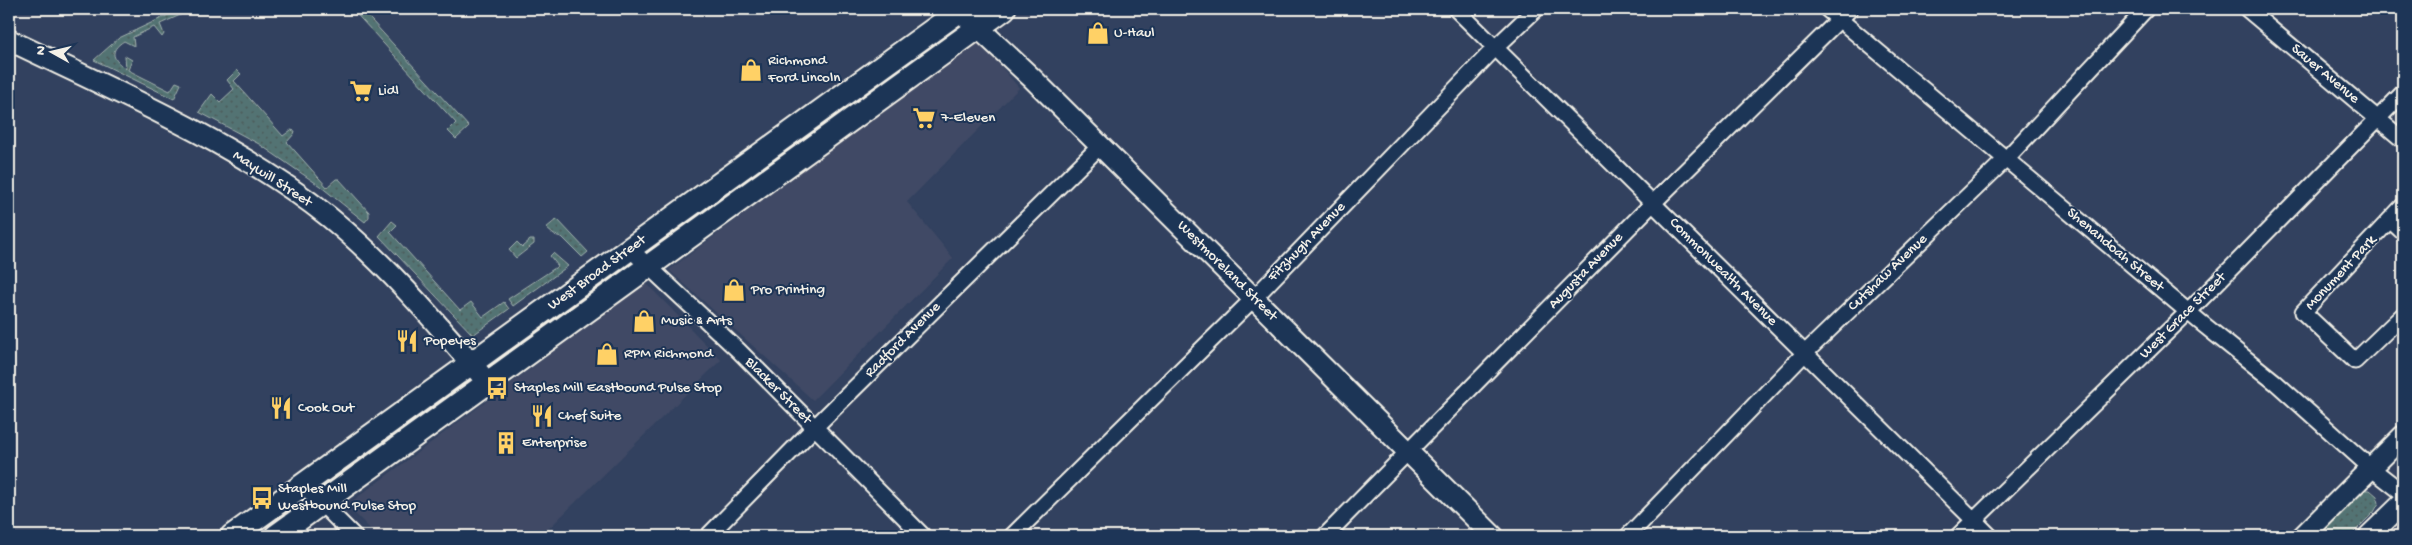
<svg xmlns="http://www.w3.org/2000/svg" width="2412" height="545" font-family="'Gochi Hand',sans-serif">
<defs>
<pattern id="grass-dots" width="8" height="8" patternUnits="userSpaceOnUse" patternTransform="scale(1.25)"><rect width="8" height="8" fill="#527373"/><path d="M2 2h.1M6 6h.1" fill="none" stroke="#4d5b5a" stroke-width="1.8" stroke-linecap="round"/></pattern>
</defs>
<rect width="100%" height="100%" fill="#32415f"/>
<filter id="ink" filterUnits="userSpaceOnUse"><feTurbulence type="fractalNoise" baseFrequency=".02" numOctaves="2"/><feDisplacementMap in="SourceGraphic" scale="10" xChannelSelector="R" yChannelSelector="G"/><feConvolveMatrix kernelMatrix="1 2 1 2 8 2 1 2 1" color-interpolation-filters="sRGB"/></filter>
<g filter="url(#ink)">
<!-- built -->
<g fill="#414a65">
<polygon points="978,39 1019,88 907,202 953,258 813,400 669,270"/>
<polygon points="646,283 721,360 541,536 377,536 347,505"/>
</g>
<!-- grass -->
<g fill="url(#grass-dots)" stroke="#a3b2ae">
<path d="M 181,9 L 194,9 L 160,24 L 164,34 L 162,37 L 154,27 L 133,37 L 134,46 L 124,41 C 108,51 113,60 126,69 L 125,56 L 132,60 L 128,70 L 170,91 L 176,82 L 181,84 L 174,99 L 94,60 L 119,38 Z"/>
<polygon points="352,9 361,9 469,127 456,139 448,131 456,123"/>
<polygon points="237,70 241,74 234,81 283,136 291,130 295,131 294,134 287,142 327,187 336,179 339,179 369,212 369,217 365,222 320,186 259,144 199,112 212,94 220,102 234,89 227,80"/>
<polygon points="557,219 588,252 582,257 562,237 554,235 546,228"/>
<polygon points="392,221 397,225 390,232 460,310 471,302 483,317 504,302 509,309 473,335 379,236"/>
<polygon points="530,240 534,240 534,244 516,258 509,250 517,242 522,247"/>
<polygon points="553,253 568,266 513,306 508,299 558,266 550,256"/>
<polygon points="2363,490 2370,490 2377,496 2379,503 2374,512 2350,536 2316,536 2358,493"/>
</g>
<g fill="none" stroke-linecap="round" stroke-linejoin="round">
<defs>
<g id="street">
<polyline points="1456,9 1990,536"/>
<polyline points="1827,9 2199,321 2275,382 2371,468 2403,493"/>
<polyline points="2247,9 2403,140"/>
<polyline points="2403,206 2303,312 2355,361 2403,315"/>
<polyline points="2390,220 2403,232"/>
<polyline points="630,249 739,351 923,536"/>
<polyline points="303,485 354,536"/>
<polyline points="708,536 815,427 1100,146"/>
<polyline points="1012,536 1254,298 1495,48 1536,9"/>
<polyline points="1325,536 1653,203 1850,9"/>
<polyline points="1628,536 1805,353 2006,159 2146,9"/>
<polyline points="1958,536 2196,304 2403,93"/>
</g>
<g id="secondary">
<polyline points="958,9 1032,78 1493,536"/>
<path d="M 9,40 C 115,91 237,143 329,217 C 389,266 438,325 488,383"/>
<polyline points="2303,536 2403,436"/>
<polyline points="2369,536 2403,503"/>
</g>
<g id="primary">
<polyline points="232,536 962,9"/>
<polyline points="276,536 1004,9"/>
</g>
</defs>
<!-- street casing -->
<use href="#street" stroke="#f4f1e8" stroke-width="19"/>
<!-- secondary casing -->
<use href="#secondary" stroke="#f4f1e8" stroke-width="24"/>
<!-- primary casing -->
<use href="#primary" stroke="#f4f1e8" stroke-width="26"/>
<!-- street -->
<use href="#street" stroke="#1d3557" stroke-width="15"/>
<!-- secondary -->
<use href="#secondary" stroke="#1d3557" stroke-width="20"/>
<!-- primary -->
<use href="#primary" stroke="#1d3557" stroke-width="22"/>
</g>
</g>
<!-- icons -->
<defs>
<symbol id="shop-bare" viewBox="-9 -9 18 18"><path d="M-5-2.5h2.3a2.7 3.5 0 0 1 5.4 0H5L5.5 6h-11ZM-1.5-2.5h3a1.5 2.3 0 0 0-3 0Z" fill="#ffd166" stroke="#1d3557" stroke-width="2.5" paint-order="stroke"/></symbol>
<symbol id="supermarket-bare" viewBox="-9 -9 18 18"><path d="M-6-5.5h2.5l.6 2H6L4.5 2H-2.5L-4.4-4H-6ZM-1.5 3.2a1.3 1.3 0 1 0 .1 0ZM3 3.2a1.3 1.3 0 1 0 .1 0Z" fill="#ffd166" stroke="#1d3557" stroke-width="2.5" paint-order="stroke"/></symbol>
<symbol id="restaurant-bare" viewBox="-9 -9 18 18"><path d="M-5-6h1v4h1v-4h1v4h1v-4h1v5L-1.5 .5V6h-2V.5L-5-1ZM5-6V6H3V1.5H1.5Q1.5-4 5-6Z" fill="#ffd166" stroke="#1d3557" stroke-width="2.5" paint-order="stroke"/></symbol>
<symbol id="bus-bare" viewBox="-9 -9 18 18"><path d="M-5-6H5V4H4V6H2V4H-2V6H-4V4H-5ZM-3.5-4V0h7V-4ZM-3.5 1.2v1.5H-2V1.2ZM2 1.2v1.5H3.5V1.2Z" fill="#ffd166" stroke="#1d3557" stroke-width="2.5" paint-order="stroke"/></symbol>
<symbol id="building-bare" viewBox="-9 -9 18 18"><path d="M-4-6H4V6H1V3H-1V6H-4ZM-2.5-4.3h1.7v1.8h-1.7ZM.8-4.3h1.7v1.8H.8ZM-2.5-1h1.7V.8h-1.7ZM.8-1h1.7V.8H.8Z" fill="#ffd166" stroke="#1d3557" stroke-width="2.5" paint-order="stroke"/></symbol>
</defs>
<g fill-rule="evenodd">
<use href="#shop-bare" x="1082" y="17" width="32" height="32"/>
<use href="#shop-bare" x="735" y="54" width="32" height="32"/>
<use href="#supermarket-bare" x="345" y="75" width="32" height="32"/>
<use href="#supermarket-bare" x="908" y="102" width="32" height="32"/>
<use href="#shop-bare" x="718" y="274" width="32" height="32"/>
<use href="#shop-bare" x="628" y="305" width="32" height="32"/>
<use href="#restaurant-bare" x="391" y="325" width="32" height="32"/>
<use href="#shop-bare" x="591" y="338" width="32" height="32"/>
<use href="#bus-bare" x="481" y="372" width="32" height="32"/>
<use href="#restaurant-bare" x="265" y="392" width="32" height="32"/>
<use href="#restaurant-bare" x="526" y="400" width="32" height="32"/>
<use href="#building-bare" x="490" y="427" width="32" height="32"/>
<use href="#bus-bare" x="246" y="482" width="32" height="32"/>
</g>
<g text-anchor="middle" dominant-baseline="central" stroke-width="4" stroke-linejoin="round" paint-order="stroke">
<!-- poi labels -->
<g font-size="15" fill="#f4f1e8" stroke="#1d3557" text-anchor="start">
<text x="1114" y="33">U-Haul</text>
<text x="768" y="61">Richmond<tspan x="768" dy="17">Ford Lincoln</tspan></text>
<text x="378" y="91">Lidl</text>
<text x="941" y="118">7-Eleven</text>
<text x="751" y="290">Pro Printing</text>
<text x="661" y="321">Music &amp; Arts</text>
<text x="424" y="341">Popeyes</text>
<text x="624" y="354">RPM Richmond</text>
<text x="514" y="388">Staples Mill Eastbound Pulse Stop</text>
<text x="298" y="408">Cook Out</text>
<text x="558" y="416">Chef Suite</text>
<text x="522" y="443">Enterprise</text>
<text x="278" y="489">Staples Mill<tspan x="278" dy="17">Westbound Pulse Stop</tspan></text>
</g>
<!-- street labels -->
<g font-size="15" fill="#f4f1e8" stroke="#1d3557">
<text transform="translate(2325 74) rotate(40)">Sauer Avenue</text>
<text transform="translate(272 179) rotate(33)">Maywill Street</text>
<text transform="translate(1307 242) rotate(-46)">Fitzhugh Avenue</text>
<text transform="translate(2115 250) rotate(40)">Shenandoah Street</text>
<text transform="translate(1227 271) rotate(45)">Westmoreland Street</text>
<text transform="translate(1586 271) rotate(-46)">Augusta Avenue</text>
<text transform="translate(1723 272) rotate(45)">Commonwealth Avenue</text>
<text transform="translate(597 273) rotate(-36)">West Broad Street</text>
<text transform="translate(1888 273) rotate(-44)">Cutshaw Avenue</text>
<text transform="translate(2341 273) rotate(-47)">Monument Park</text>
<text transform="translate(2183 316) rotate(-45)">West Grace Street</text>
<text transform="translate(903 340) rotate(-45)">Radford Avenue</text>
<text transform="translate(778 391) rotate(45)">Blacker Street</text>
</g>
</g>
<!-- margin -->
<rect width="2412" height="545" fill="none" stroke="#1d3557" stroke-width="30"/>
<rect x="15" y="15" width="2382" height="515" fill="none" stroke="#f4f1e8" stroke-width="2" filter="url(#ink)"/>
<!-- north arrow -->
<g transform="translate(52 52) rotate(278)" stroke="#1d3557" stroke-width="4" paint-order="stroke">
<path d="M0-4L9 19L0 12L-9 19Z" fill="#f4f1e8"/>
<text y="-8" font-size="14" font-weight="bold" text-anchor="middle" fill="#f4f1e8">N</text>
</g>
</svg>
